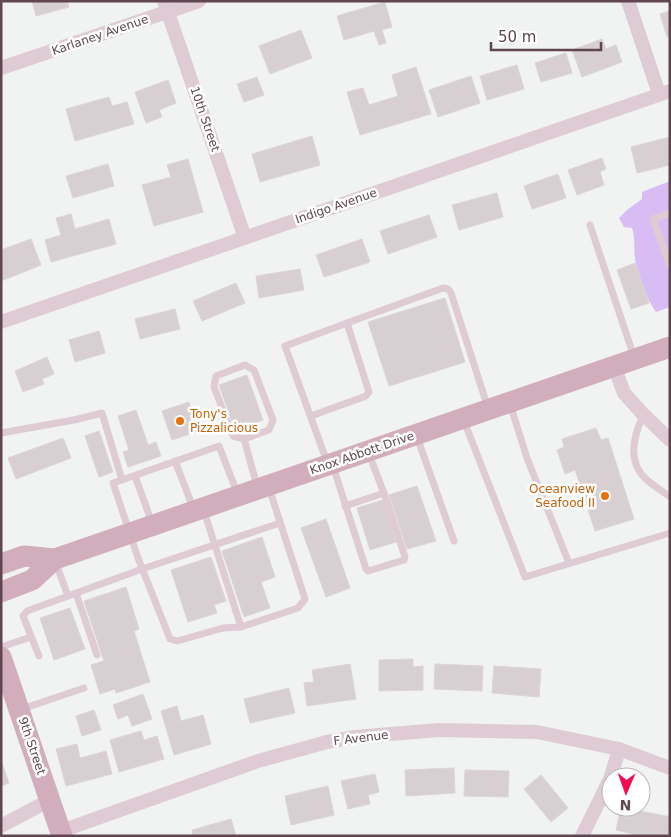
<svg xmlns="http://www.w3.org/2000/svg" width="671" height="837" font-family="'DejaVu Sans',sans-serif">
<rect width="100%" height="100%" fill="#f0f3f1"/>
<!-- green -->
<path fill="#d8bcf4" d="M 670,181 L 670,193 L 668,194 L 670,199 L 670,307 L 656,312 C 647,299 639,279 636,264 C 633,252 636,240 632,228 L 624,227 L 619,218 L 627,210 L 642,199 L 642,192 Z"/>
<!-- building -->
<g fill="#d8cfd2" stroke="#ddd4d5">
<polygon points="32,1 67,1 69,7 36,16"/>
<polygon points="385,2 392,27 382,30 386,43 379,45 374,31 344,40 337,16"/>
<polygon points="670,11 670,36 667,37 660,14"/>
<polygon points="301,30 312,58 270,74 259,46"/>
<polygon points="602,39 606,49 616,45 622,62 582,77 572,50"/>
<polygon points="566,53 572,73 541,82 535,63"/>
<polygon points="517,65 524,89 487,100 480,76"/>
<polygon points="416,67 431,114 360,135 347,92 363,88 369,105 398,96 392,75"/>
<polygon points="471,76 480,103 438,117 429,90"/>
<polygon points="257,77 264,95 244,102 237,84"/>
<polygon points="168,80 176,103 159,110 162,117 146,123 135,92"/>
<polygon points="109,97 112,106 127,102 134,124 75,141 66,109"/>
<polygon points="312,136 320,165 260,182 252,154"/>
<polygon points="670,137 670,165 637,173 631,147"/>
<polygon points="602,158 606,169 600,172 604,185 577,195 568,170"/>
<polygon points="188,159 203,212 154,226 142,185 171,177 167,165"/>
<polygon points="108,164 114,186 73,198 66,176"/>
<polygon points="558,174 566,198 532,209 524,186"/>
<polygon points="497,193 503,217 459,230 452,205"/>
<polygon points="71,214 75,229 109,219 116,244 51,262 45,240 61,235 56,218"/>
<polygon points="429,215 437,237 388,254 380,231"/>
<polygon points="31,239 41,265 1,281 1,250"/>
<polygon points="362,239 370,262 324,277 316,255"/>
<polygon points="635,263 649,303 631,309 617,270"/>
<polygon points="300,269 304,290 259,298 256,276"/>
<polygon points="236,283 245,303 202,321 193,301"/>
<polygon points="445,298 465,362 389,386 368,322"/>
<polygon points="175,309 180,329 140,339 135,319"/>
<polygon points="99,331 105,353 75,362 69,340"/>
<polygon points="47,357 54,374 42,379 44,384 23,392 15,371"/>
<polygon points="247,375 263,420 235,430 219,385"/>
<polygon points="189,402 199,431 172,440 162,411"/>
<polygon points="136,410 148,445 156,442 161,456 128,467 123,452 129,450 118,416"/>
<polygon points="596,428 601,440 608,438 634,519 595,531 575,470 565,474 557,450 564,447 562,439"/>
<polygon points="99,431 113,472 99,477 85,436"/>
<polygon points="63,438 71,458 16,479 8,458"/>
<polygon points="417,486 436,541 407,549 389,495"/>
<polygon points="383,500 396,542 370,550 357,508"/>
<polygon points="326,519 350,588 326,597 301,528"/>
<polygon points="262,537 275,577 261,582 270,608 244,617 222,551"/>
<polygon points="211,557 226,601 214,605 217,613 188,622 171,570"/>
<polygon points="126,587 139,629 134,631 150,682 116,693 115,689 100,694 91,665 104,661 84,601"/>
<polygon points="70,608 85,649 54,660 40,618"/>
<polygon points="413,659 413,667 423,666 423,690 379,691 379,660"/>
<polygon points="350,664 356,699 307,706 304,683 314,682 312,670"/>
<polygon points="435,664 483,666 482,691 434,689"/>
<polygon points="494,666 541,669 539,697 492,693"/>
<polygon points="289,688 295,713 250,723 244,699"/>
<polygon points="143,694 152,719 132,726 128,715 118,719 113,705"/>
<polygon points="177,706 181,721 203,715 211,744 174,755 161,711"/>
<polygon points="94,710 101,730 82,736 76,716"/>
<polygon points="141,731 144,740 157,736 164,759 119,772 110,740"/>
<polygon points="77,744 80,758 106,751 112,774 66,786 56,749"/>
<polygon points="1,760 9,783 1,786"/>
<polygon points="454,768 455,793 406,796 405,770"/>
<polygon points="465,770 509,771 508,797 464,796"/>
<polygon points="375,774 379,792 368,795 370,804 348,809 341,781"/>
<polygon points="541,775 568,808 551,822 524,789"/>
<polygon points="328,786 334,815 291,825 285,796"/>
<polygon points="621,807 670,817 670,836 641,836 616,830"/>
<polygon points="231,819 236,836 193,836 192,830"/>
</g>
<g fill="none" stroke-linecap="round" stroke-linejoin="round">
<!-- lane -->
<g stroke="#decbd4" stroke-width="7">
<polyline points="670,213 653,219 670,266"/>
<polyline points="590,225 634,357"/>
<polygon points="245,365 254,370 273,420 269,430 244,439 233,436 214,387 216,376"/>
<polyline points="510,404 527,458 569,563"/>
<path d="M 643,415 C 634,436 626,462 647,480 C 654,486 662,491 670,497"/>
<polyline points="311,416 366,396 369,392 347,323 443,288 448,289 451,293 488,408"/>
<polyline points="464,421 525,577 670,533"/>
<polyline points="1,433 74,420 102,413 122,480"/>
<polyline points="417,437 454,541"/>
<polyline points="244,439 257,486"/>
<polyline points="175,461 194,510"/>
<polyline points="327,462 285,346 347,323"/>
<polyline points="333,466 366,569 368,571 404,560 405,557 385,496 369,454"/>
<polyline points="135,476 152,523"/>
<polyline points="238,495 219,446 113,483 138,558 170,639 177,641 223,628 241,627 298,608 305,599 269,488"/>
<polyline points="345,506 384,493"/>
<polyline points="204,511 241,627"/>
<polyline points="55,561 68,596"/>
<polyline points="76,593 97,655"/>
<polyline points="1,647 31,637"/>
<polyline points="39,656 23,616 27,611 142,569 280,523"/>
<polyline points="22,709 84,688"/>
</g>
<!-- street -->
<g stroke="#decbd4" stroke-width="14">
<polyline points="164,1 245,238"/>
<polyline points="628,1 659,94"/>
<polyline points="1,68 199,1"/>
<polyline points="1,322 670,91"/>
<polyline points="614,366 624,393 642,413 670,440"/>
<polyline points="611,777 619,749"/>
<polyline points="1,826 50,800"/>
<polyline points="61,831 258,761 327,742 355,737 439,730 537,732 619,749 670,768"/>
<polyline points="582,836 611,777"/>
</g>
<!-- primary -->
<g stroke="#d2aebc" stroke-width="21">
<polyline points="1,564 24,556 55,559"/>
<polyline points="1,592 32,580 55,559 670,347"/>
<polyline points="1,657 62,836"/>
</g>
</g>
<!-- markers -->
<g fill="#e8710a" stroke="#fff" stroke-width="2">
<circle cx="180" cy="421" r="5"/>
<circle cx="605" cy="496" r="5"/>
</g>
<g text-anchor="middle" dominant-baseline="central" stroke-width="5" stroke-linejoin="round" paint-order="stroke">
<!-- street labels -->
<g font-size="12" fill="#604651" stroke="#fff">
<text transform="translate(100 35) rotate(-19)">Karlaney Avenue</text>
<text transform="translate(205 119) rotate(71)">10th Street</text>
<text transform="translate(336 206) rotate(-19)">Indigo Avenue</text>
<text transform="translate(362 453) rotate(-19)">Knox Abbott Drive</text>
<text transform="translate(361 738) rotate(-7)">F Avenue</text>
<text transform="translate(32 746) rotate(71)">9th Street</text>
</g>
<!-- food labels -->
<g font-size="12" fill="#c56008" stroke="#fff" text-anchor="start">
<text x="190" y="414">Tony's<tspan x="190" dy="14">Pizzalicious</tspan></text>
<text x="595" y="489" text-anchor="end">Oceanview<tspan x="595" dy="14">Seafood II</tspan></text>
</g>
</g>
<!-- border -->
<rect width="671" height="837" fill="none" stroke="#604651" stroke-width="5"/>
<!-- north arrow -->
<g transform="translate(626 792) rotate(182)"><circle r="24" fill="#ffffff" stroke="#bfb5b9"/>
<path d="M0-4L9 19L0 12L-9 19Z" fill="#f60853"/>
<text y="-8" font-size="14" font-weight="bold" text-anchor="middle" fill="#604651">N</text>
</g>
<!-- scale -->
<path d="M491 42v8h110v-8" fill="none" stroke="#604651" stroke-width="2.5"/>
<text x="498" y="42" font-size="15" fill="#604651" stroke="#ffffff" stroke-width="4" paint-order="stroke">50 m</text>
</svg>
